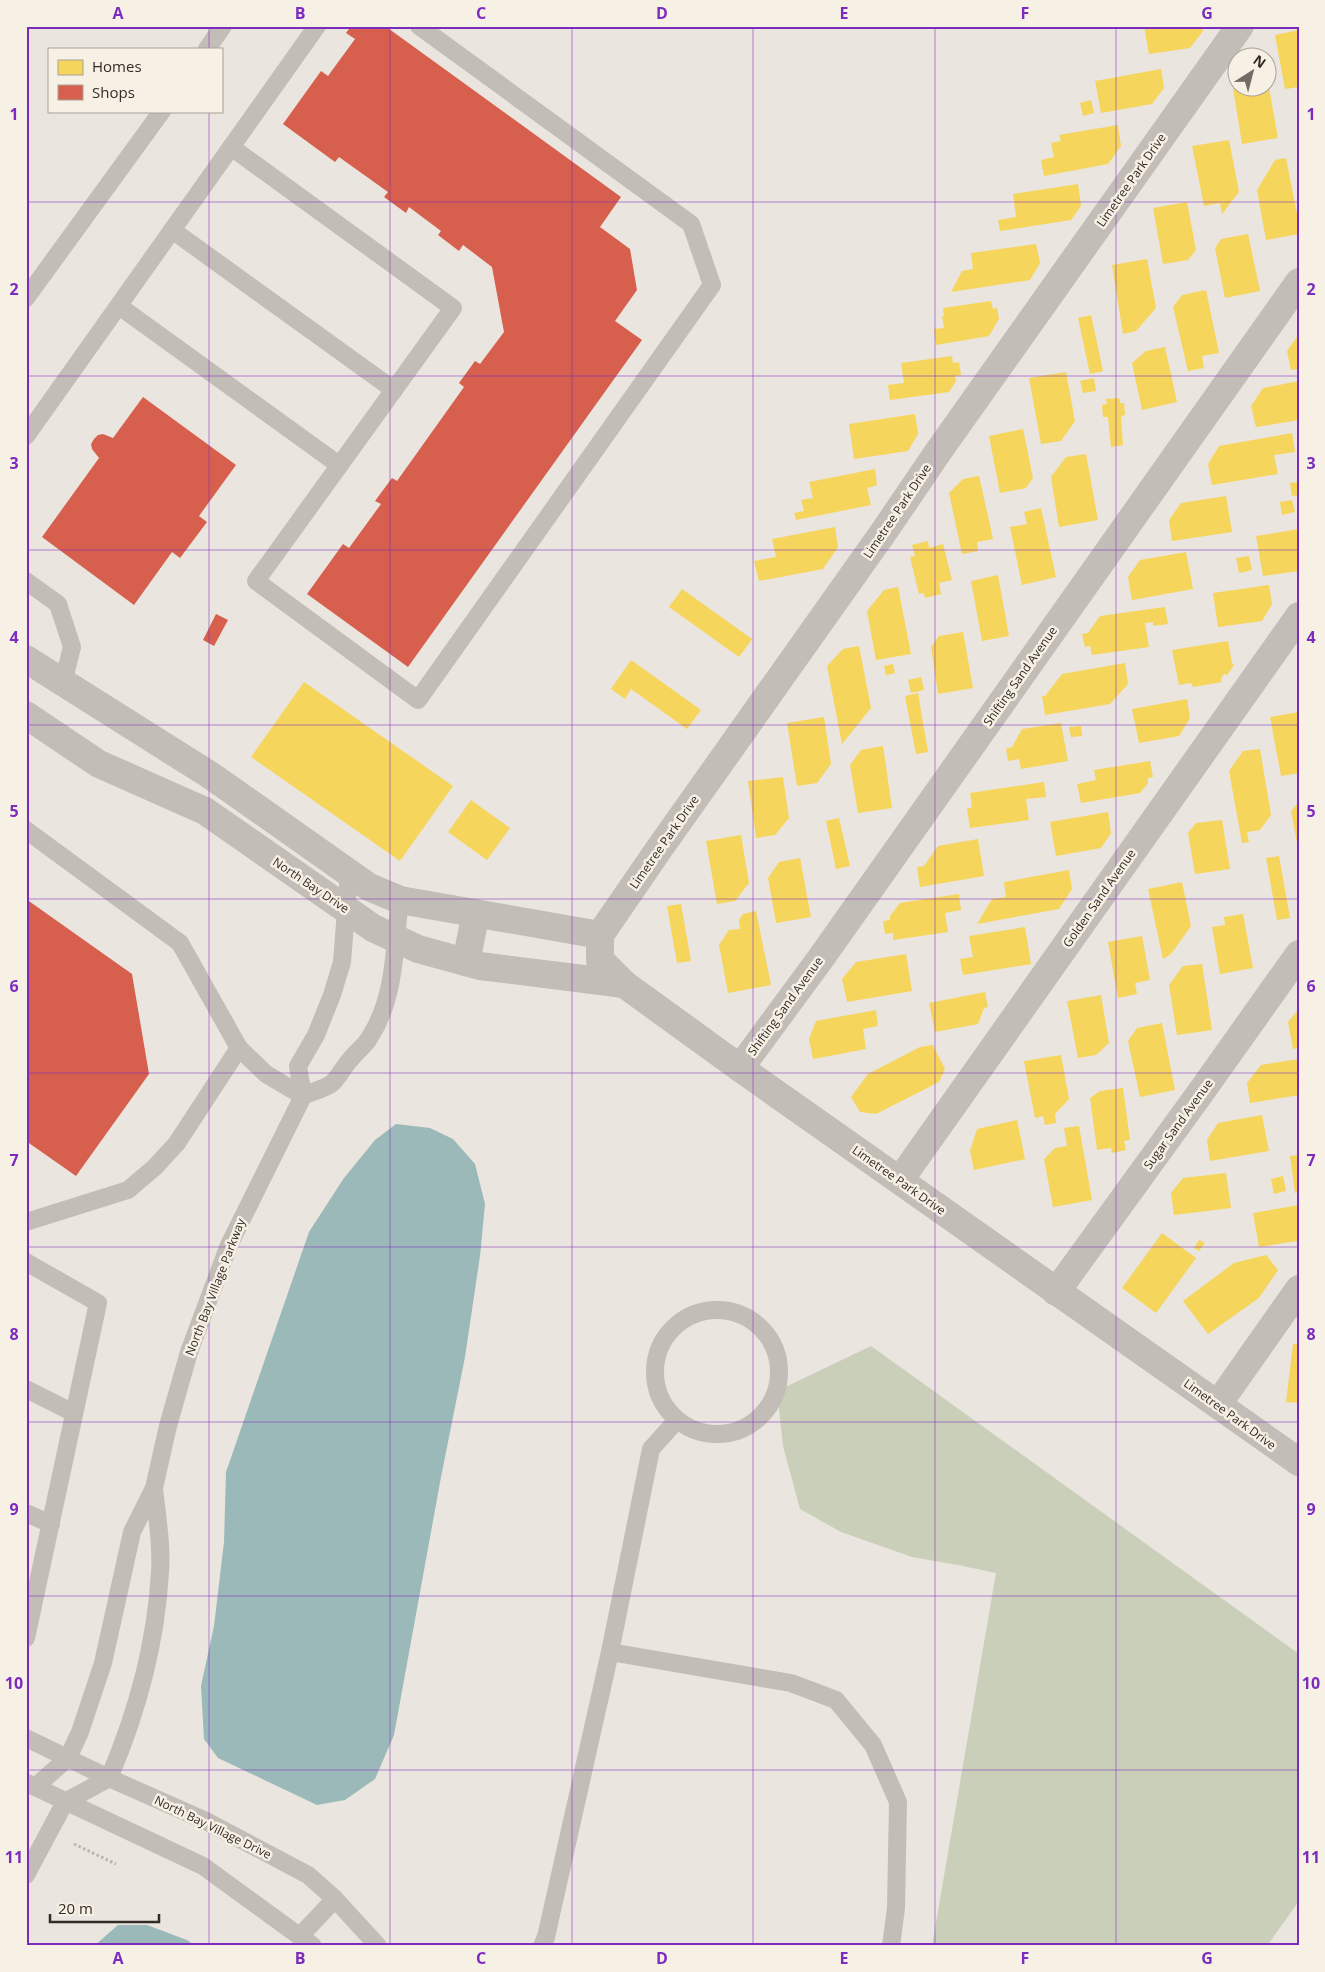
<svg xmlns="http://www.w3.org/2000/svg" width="1325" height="1972" font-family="'Open Sans',sans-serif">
<rect width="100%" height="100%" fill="#eae5de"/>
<!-- green -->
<polygon fill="#cacfb9" points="871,1346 1299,1654 1299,1901 1267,1946 932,1946 996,1573 958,1565 912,1557 841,1532 800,1509 783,1446 777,1391"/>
<!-- water -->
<g fill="#9cb9ba">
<polygon points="396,1124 430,1128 453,1139 475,1164 485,1204 480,1256 465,1357 441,1477 394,1735 375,1779 345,1800 317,1805 218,1758 204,1739 201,1686 214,1626 224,1542 226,1472 309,1232 344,1178 375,1140"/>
<polygon points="118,1925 147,1925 187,1940 195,1946 94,1946"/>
</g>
<!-- homes -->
<g fill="#f6d55c">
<polygon points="1144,26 1202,26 1203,31 1190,48 1149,54"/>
<polygon points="1299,30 1299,87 1285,89 1275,35"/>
<polygon points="1161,69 1164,88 1152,104 1101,113 1095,81"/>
<polygon points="1238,87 1269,88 1278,138 1242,144 1233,88"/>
<polygon points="1091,100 1094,113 1083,116 1080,103"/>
<polygon points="1118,125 1121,146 1108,164 1044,176 1041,160 1054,157 1051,143 1061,141 1059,135"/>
<polygon points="1229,140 1239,192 1222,214 1220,203 1204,206 1192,146"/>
<polygon points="1286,158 1299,224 1299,234 1266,240 1257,190 1275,160"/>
<polygon points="1078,184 1081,206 1071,220 1000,231 998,220 1016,217 1013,194"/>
<polygon points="1187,202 1196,250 1188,260 1163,264 1153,208"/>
<polygon points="1248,234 1260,291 1225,298 1215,248 1221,239"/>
<polygon points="1036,244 1040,263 1030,280 951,292 962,271 973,269 971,253"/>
<polygon points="1147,259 1156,308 1136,331 1123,334 1112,265"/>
<polygon points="1206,290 1219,353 1202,356 1204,368 1188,371 1173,307 1182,295"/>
<polygon points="991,301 993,309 997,308 999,319 989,336 936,345 934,329 944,328 942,316 944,316 943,308"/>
<polygon points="1091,315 1103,371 1090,374 1078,318"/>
<polygon points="1299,334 1299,369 1291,370 1287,351"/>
<polygon points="1165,347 1177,402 1142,410 1132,363 1146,351"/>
<polygon points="952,356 953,363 959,362 961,375 955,376 956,381 949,392 890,400 888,385 904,383 901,363"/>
<polygon points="1066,372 1075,421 1061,441 1041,444 1029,378"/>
<polygon points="1094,378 1096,391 1083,393 1080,381"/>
<polygon points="1299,381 1299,420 1256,427 1251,406 1263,388"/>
<polygon points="1119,398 1120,403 1124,403 1125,415 1121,416 1123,445 1111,447 1108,417 1103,417 1102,405 1107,404 1106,399"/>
<polygon points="915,414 918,434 908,451 854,459 849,424"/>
<polygon points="1023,429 1033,478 1026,488 1000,493 989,436"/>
<polygon points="1292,433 1295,452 1274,455 1278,474 1212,485 1208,464 1219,446"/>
<polygon points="1086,454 1098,520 1059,527 1051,477 1066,457"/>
<polygon points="875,469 877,485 867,488 871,505 796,520 794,513 804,511 801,500 813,498 809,482"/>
<polygon points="979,476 993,539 977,542 978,551 962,554 949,493 963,479"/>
<polygon points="1299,482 1299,495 1292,496 1290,483"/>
<polygon points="1226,496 1232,532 1172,541 1169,520 1181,503"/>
<polygon points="1292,500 1295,512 1282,515 1280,502"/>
<polygon points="1041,508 1056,577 1022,585 1010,527 1027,524 1024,512"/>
<polygon points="835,527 838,547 823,569 759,581 754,561 776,557 772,539"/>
<polygon points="1299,529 1299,571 1263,576 1256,536"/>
<polygon points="928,541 929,548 943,544 952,580 939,583 941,594 925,598 924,593 919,594 910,557 915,556 912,545"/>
<polygon points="1186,552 1193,589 1132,600 1128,577 1140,560"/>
<polygon points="1249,556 1252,570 1239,573 1236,558"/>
<polygon points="998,575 1009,636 982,641 971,581"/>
<polygon points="1269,585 1272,604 1262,621 1218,627 1213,593"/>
<polygon points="898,587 911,654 876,660 867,611 884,590"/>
<polygon points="682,589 752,639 739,657 669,607"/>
<polygon points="1165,607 1168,624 1153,626 1153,622 1145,623 1149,647 1092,655 1090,646 1085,647 1082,634 1088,633 1100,616"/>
<polygon points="963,632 973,688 938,694 931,647 939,636"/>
<polygon points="1228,641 1232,663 1234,665 1227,675 1224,674 1221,678 1222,682 1193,687 1191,683 1179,685 1172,650"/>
<polygon points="859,646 871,708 842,744 827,666 843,649"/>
<polygon points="631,660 701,710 687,729 631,689 625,699 611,689"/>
<polygon points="1125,663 1128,684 1110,704 1045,715 1042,696 1045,696 1062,674"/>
<polygon points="893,664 895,673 886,675 884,666"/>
<polygon points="921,677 924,690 911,693 908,680"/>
<polygon points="304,682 453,786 400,861 251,757"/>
<polygon points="918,693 928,752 916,754 905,696"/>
<polygon points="1187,699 1190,718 1179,736 1139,743 1132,709"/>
<polygon points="1299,712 1299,773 1281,776 1270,717"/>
<polygon points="824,717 831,764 817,783 797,786 787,723"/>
<polygon points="1061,723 1068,761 1021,769 1019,759 1008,761 1006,749 1012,747 1022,729"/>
<polygon points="1081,726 1082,736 1071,737 1069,727"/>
<polygon points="883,746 892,808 858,813 850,765 861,750"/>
<polygon points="1260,749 1271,815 1260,830 1247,832 1249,842 1242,843 1229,771 1243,751"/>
<polygon points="1150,761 1153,777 1148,778 1148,783 1140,793 1081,803 1077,784 1096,780 1094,770"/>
<polygon points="783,777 789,818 775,835 756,838 748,781"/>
<polygon points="1044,782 1046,797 1026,799 1029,820 970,828 967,809 972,807 970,793"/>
<polygon points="471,800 510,828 487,860 448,832"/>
<polygon points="1299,802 1299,848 1298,848 1291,811"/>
<polygon points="1108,812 1111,833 1101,848 1056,856 1050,822"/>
<polygon points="839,818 850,866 836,869 826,821"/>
<polygon points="1222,820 1230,869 1195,874 1188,833 1196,823"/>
<polygon points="741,835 749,883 735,901 717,904 706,841"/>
<polygon points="978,839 984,876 920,887 917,867 924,866 938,846"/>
<polygon points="1279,856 1290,918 1277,920 1266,858"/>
<polygon points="800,858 811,917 776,923 768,878 779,862"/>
<polygon points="1069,870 1072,889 1059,909 977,924 992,899 1006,897 1004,882"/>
<polygon points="1182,882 1191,926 1171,954 1163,959 1148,889"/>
<polygon points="959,894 961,910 945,913 948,932 893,940 893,933 885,934 883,921 890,920 890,916 900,903"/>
<polygon points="681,904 691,961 677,963 667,906"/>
<polygon points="756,911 771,985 728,993 719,945 729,930 740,929 739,920 743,914"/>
<polygon points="1243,914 1253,968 1220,974 1212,927 1225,925 1224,917"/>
<polygon points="1025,927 1031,964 963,975 960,959 973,957 969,936"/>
<polygon points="1142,936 1150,980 1135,983 1137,994 1118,998 1108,942"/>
<polygon points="906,954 912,991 847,1002 842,979 856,962"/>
<polygon points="1202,964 1212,1030 1177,1035 1169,985 1183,966"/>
<polygon points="985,992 988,1007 984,1008 978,1024 935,1032 929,1003"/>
<polygon points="1101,995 1109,1043 1096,1055 1078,1058 1067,1001"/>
<polygon points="1299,1009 1299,1048 1293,1049 1288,1022"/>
<polygon points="876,1010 878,1026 863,1029 866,1049 813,1059 809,1039 816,1021"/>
<polygon points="1162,1023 1175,1090 1140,1097 1128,1041 1137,1028"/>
<polygon points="933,1045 945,1069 939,1082 876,1114 860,1112 851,1097 868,1074 920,1047"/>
<polygon points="1061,1055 1069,1099 1055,1114 1056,1123 1045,1125 1043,1116 1035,1118 1024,1061"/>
<polygon points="1299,1059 1299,1095 1250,1103 1247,1083 1261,1065"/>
<polygon points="1123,1088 1130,1140 1124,1141 1126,1150 1112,1153 1111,1148 1097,1150 1090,1098 1100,1091"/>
<polygon points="1262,1115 1269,1151 1210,1161 1207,1140 1218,1123"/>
<polygon points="1017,1120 1025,1159 974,1170 970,1151 977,1129"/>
<polygon points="1079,1126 1092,1200 1053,1207 1044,1159 1055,1148 1067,1146 1064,1128"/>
<polygon points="1299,1155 1299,1192 1295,1193 1290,1156"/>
<polygon points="1226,1173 1231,1208 1174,1215 1171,1193 1183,1178"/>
<polygon points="1283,1176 1286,1191 1274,1194 1271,1179"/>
<polygon points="1299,1205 1298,1241 1259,1247 1253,1213"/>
<polygon points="1162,1233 1196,1258 1156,1313 1122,1288"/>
<polygon points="1199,1240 1205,1243 1199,1251 1194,1248"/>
<polygon points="1266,1255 1278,1270 1259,1298 1208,1334 1183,1301 1234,1263"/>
<polygon points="1293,1344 1299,1344 1299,1403 1286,1402"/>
</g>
<!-- shops -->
<g fill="#d6604d">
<polygon points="351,26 385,26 621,197 600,227 630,249 637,290 615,321 642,340 408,667 307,594 343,544 349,548 381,504 375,501 392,478 397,481 464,387 459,383 475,361 480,364 504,332 492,267 463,245 459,251 438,235 441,231 409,207 406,213 384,197 388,192 339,157 335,162 283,124 321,71 328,76 355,39 346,33"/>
<polygon points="143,397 236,465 199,516 207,522 180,558 172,552 134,605 42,537 99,458 92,449 91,444 94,439 98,435 103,434 113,438"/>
<polygon points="216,614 228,620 214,646 203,640"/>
<polygon points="26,899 132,974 149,1074 76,1176 26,1141"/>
</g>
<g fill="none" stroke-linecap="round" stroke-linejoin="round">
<!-- path -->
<polyline stroke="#bbb5b0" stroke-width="3" stroke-dasharray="2.5 2.5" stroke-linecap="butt" points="74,1844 116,1864"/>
<!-- lane -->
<g stroke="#c3bdb7" stroke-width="18">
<polyline points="207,49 223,26"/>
<polyline points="231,147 453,308 256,581 418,700 712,285 691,224 419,26"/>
<polyline points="172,230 394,390"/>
<polyline points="26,298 162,111"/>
<polyline points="119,306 339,465"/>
<polyline points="26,436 317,26"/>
<polyline points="26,581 58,604 72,647 63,683"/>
<polyline points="26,830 180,943 239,1048 266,1074 303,1096"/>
<path d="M 303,1096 C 312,1092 323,1089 331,1084 C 338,1079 343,1067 350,1060 C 356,1052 365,1046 370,1037 C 396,996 394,947 400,900"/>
<polyline points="26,1222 128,1190 155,1167 177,1143 239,1048"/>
<polyline points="26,1262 98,1303 26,1638"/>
<circle cx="717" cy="1372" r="62"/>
<polyline points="26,1389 74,1413"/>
<polyline points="26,1513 51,1524"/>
<polyline points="610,1652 791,1683 836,1700 873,1745 898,1802 896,1908 891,1946"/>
<polyline points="26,1738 109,1778 206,1821 308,1875 335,1899 378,1946"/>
<polyline points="27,1783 203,1866 313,1946"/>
<polyline points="35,1787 68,1758 80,1732 103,1663 132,1532 154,1488 168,1426 189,1352 229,1245 303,1096 298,1066 316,1035 332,995 342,962 349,873"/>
<path d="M 26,1875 L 65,1802 L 109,1778 C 137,1713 156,1642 160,1572 C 162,1545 157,1516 154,1489"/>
<polyline points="300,1936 335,1899"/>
<polyline points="542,1946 546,1937 610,1652 651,1449 677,1420"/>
</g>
<!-- street -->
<g stroke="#c3bdb7" stroke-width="28">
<polyline points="1240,26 938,452 885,530 659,849 600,935 600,960 624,984 740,1068 1299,1462"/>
<polyline points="26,659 210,775 369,887 400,900 600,935"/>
<polyline points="26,715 99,764 205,811 373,928 418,949 480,966 624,984"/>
<polyline points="466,962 476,913"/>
<polyline points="740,1068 821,958 1299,282"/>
<polyline points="900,1180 1299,616"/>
<polyline points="1056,1292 1201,1092 1299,954"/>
<polyline points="1218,1404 1299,1289"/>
</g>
</g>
<!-- grid -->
<path fill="none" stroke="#7b2cbf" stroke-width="1" stroke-opacity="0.55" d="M 209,26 L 209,49M 390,26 L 390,1946M 572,26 L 572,1946M 753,26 L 753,1946M 935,26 L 935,1946M 1116,26 L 1116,1946M 209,111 L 209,1946M 26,202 L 1299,202M 26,376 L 1299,376M 26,550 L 1299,550M 26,725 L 1299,725M 26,899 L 1299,899M 26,1073 L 1299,1073M 26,1247 L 1299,1247M 26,1422 L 1299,1422M 26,1596 L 1299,1596M 26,1770 L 1299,1770"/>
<g text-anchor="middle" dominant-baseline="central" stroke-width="5" stroke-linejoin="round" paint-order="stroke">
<!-- street labels -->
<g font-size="12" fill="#332b26" stroke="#f7f0e5">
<text transform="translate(1131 180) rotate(-55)">Limetree Park Drive</text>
<text transform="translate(897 511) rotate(-56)">Limetree Park Drive</text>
<text transform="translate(1020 676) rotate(-55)">Shifting Sand Avenue</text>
<text transform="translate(664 842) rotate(-55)">Limetree Park Drive</text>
<text transform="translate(311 885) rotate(34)">North Bay Drive</text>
<text transform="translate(1099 898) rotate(-55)">Golden Sand Avenue</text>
<text transform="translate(785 1006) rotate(-54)">Shifting Sand Avenue</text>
<text transform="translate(1178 1124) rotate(-54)">Sugar Sand Avenue</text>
<text transform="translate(899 1180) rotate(35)">Limetree Park Drive</text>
<text transform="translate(215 1287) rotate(-69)">North Bay Village Parkway</text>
<text transform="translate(1230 1414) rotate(36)">Limetree Park Drive</text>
<text transform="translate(213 1827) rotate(26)">North Bay Village Drive</text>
</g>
</g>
<!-- border -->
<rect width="1325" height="1972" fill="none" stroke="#f7f0e5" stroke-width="55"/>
<!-- legend -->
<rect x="48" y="48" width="175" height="65" fill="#f7f0e5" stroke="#a9a199"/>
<rect x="58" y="60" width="25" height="15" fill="#f6d55c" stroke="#a9a199"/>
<text x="92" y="72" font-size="15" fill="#332b26">Homes</text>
<rect x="58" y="85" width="25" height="15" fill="#d6604d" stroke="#a9a199"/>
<text x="92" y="98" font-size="15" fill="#332b26">Shops</text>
<!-- north arrow -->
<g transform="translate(1252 72) rotate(36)"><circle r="24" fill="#f7f0e5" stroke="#a9a199"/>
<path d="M0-4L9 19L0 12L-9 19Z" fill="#736c66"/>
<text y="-8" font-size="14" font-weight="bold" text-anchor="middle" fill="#332b26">N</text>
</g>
<!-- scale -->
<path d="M50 1914v8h109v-8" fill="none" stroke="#332b26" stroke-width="2.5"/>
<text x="58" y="1914" font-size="15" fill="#332b26" stroke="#f7f0e5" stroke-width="4" paint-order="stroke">20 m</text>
<rect x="28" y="28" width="1270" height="1916" fill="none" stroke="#7b2cbf" stroke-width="2"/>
<g font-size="16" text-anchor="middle" font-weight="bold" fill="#7b2cbf">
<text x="118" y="19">A</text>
<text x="300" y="19">B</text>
<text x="481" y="19">C</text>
<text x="662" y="19">D</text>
<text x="844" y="19">E</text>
<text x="1025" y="19">F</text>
<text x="1207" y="19">G</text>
<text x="14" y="120">1</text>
<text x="1311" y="120">1</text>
<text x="14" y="295">2</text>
<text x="1311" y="295">2</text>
<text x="14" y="469">3</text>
<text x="1311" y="469">3</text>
<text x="14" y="643">4</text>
<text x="1311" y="643">4</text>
<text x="14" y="817">5</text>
<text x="1311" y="817">5</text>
<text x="14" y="992">6</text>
<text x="1311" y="992">6</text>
<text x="14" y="1166">7</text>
<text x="1311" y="1166">7</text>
<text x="14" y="1340">8</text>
<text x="1311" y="1340">8</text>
<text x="14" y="1515">9</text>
<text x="1311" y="1515">9</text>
<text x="14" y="1689">10</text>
<text x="1311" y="1689">10</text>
<text x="14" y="1863">11</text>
<text x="1311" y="1863">11</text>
<text x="118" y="1964">A</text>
<text x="300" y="1964">B</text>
<text x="481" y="1964">C</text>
<text x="662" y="1964">D</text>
<text x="844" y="1964">E</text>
<text x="1025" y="1964">F</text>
<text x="1207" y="1964">G</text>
</g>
</svg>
